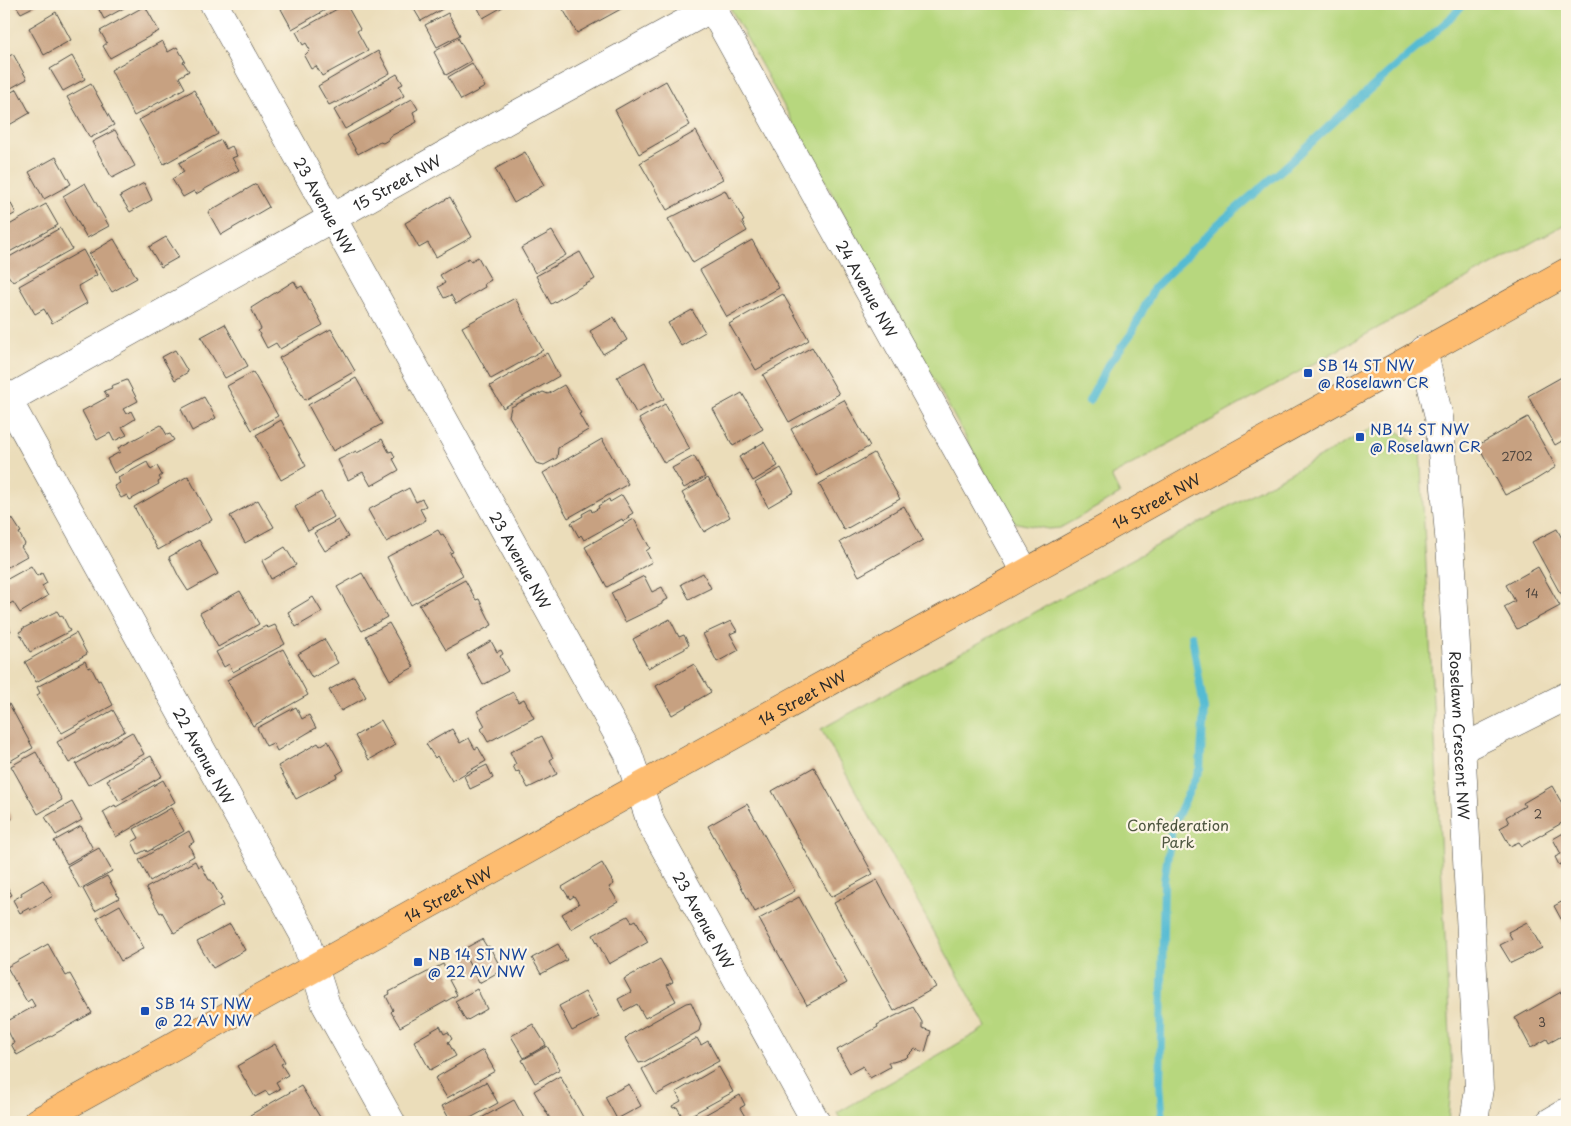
<svg xmlns="http://www.w3.org/2000/svg" width="1571" height="1126" font-family="'Playpen Sans',sans-serif">
<rect width="100%" height="100%" fill="#fcf5e5"/>
<filter id="ink" filterUnits="userSpaceOnUse"><feTurbulence type="fractalNoise" baseFrequency=".02" numOctaves="2"/><feDisplacementMap in="SourceGraphic" scale="10" xChannelSelector="R" yChannelSelector="G"/><feConvolveMatrix kernelMatrix="1 2 1 2 8 2 1 2 1" color-interpolation-filters="sRGB"/></filter>
<filter id="wash" filterUnits="userSpaceOnUse"><feTurbulence type="fractalNoise" baseFrequency=".0096" numOctaves="4" result="noise"/><feDisplacementMap in="SourceGraphic" scale="20" xChannelSelector="R" yChannelSelector="G"/><feGaussianBlur stdDeviation="1.12" result="paint"/><feColorMatrix in="noise" values="0 0 0 0 0 0 0 0 0 0 0 0 0 0 0 0 0 1.4 0 .05"/><feComposite in="paint" operator="in"/></filter>
<g filter="url(#wash)">
<rect width="100%" height="100%" fill="#ebddba"/>
<!-- green -->
<g fill="#b7d77e" stroke="#718154">
<polygon points="728,4 1567,4 1567,223 1111,476 1120,494 1060,528 1048,529 1012,522"/>
<polygon points="1378,425 1396,430 1420,447 1452,1075 1448,1122 842,1122 837,1113 987,1027 821,729"/>
</g>
<g fill="none" stroke-linecap="round" stroke-linejoin="round">
<!-- stream -->
<g stroke="#55bbd3" stroke-width="8">
<polyline points="1089,401 1107,367 1131,334 1154,288 1217,225 1284,168 1353,104 1452,17 1463,4"/>
<polyline points="1163,1122 1160,1084 1164,881 1172,828 1200,768 1204,709 1192,636"/>
</g>
</g>
<g id="blocks">
<!-- building -->
<g fill="#c7a181">
<polygon points="15,4 39,4 21,13"/>
<polygon points="96,4 131,4 104,19"/>
<polygon points="290,4 336,4 292,29 281,9"/>
<polygon points="346,4 360,29 357,31 368,51 322,76 316,66 311,69 304,56 310,50 306,43 303,45 296,32"/>
<polygon points="411,4 444,4 446,7 421,21"/>
<polygon points="476,4 508,4 483,18"/>
<polygon points="560,4 630,4 577,33"/>
<polygon points="145,6 159,31 110,58 103,46 107,43 100,31"/>
<polygon points="56,12 71,40 44,55 29,28"/>
<polygon points="448,13 460,35 437,47 425,25"/>
<polygon points="458,38 471,61 446,75 434,52"/>
<polygon points="162,41 168,52 177,47 185,61 183,62 189,71 179,77 185,88 134,116 111,70"/>
<polygon points="378,51 390,73 336,103 335,102 329,105 318,86"/>
<polygon points="13,54 27,79 4,92 4,59"/>
<polygon points="72,56 85,79 63,91 50,69"/>
<polygon points="472,63 485,87 461,100 448,77"/>
<polygon points="397,74 403,84 399,86 404,96 345,129 334,110"/>
<polygon points="666,81 690,125 639,154 615,110"/>
<polygon points="91,84 114,125 90,138 67,97"/>
<polygon points="17,89 30,113 4,128 4,96"/>
<polygon points="194,90 218,134 164,164 139,120"/>
<polygon points="412,99 418,109 413,112 417,122 389,137 388,140 383,143 380,142 358,154 347,135"/>
<polygon points="115,130 135,166 112,178 92,142"/>
<polygon points="696,131 723,179 667,210 640,163"/>
<polygon points="221,140 226,149 232,146 237,156 232,158 239,170 196,194 194,191 183,197 172,179 184,172 179,163"/>
<polygon points="525,152 544,185 514,203 495,169"/>
<polygon points="56,157 71,184 44,199 29,172"/>
<polygon points="85,183 109,226 87,238 63,196"/>
<polygon points="144,183 152,200 130,212 120,196"/>
<polygon points="256,184 269,207 221,235 208,212"/>
<polygon points="725,190 729,198 731,197 744,221 742,222 747,231 693,263 668,219"/>
<polygon points="4,191 16,213 4,220"/>
<polygon points="450,197 472,237 436,257 428,243 419,248 405,223"/>
<polygon points="46,204 58,225 4,255 4,228"/>
<polygon points="60,228 72,249 13,282 4,270 4,260"/>
<polygon points="552,231 566,255 535,273 521,248"/>
<polygon points="166,237 179,257 161,267 149,247"/>
<polygon points="114,239 137,278 112,292 89,254"/>
<polygon points="752,240 779,288 727,317 700,270"/>
<polygon points="83,250 97,275 78,286 87,303 52,323 44,309 35,314 19,286"/>
<polygon points="580,252 595,279 551,304 536,276"/>
<polygon points="478,257 491,280 484,284 485,287 456,304 451,295 444,298 438,287 445,283 440,275 469,258 471,261"/>
<polygon points="294,281 298,288 302,286 323,325 280,349 276,343 267,348 258,331 261,329 251,308"/>
<polygon points="783,294 809,340 756,370 729,324"/>
<polygon points="515,298 543,350 491,379 462,327"/>
<polygon points="692,310 705,332 681,346 668,323"/>
<polygon points="614,317 627,340 603,354 590,331"/>
<polygon points="225,324 248,366 225,378 201,337"/>
<polygon points="331,329 355,371 305,400 279,358"/>
<polygon points="812,347 839,394 789,422 763,375"/>
<polygon points="175,350 188,372 175,380 162,357"/>
<polygon points="547,353 559,376 503,408 490,386"/>
<polygon points="645,362 664,399 636,413 617,377"/>
<polygon points="253,372 278,416 252,430 227,386"/>
<polygon points="1567,374 1567,438 1555,445 1528,396"/>
<polygon points="356,378 382,424 333,451 308,405"/>
<polygon points="127,380 138,401 123,409 126,414 131,411 135,419 122,427 127,435 114,441 110,433 97,440 82,411 108,397 104,391 112,388 111,386"/>
<polygon points="564,385 581,413 579,414 588,430 558,448 557,458 544,465 536,463 509,416 511,407 535,395 535,396 543,392 548,394"/>
<polygon points="742,393 763,429 733,446 713,409"/>
<polygon points="204,397 216,418 192,431 181,409"/>
<polygon points="844,400 870,446 817,476 791,429"/>
<polygon points="665,404 690,449 664,463 639,419"/>
<polygon points="1528,417 1556,467 1532,482 1505,495 1478,445"/>
<polygon points="281,420 306,466 281,480 256,435"/>
<polygon points="161,425 167,435 170,434 174,440 114,473 107,459 120,452 118,448"/>
<polygon points="382,439 389,452 392,451 395,457 393,459 399,470 371,486 363,472 348,480 338,460 356,451 357,453"/>
<polygon points="602,439 628,484 568,518 543,473"/>
<polygon points="764,442 778,466 753,481 739,457"/>
<polygon points="874,453 900,499 844,530 819,484"/>
<polygon points="694,456 705,477 684,488 672,468"/>
<polygon points="147,462 151,470 157,466 162,475 159,477 161,480 158,482 159,484 130,500 127,495 121,498 114,486 120,483 118,478"/>
<polygon points="781,468 794,492 768,507 755,483"/>
<polygon points="188,476 212,520 158,550 134,507"/>
<polygon points="708,478 730,517 704,532 682,493"/>
<polygon points="409,488 416,502 422,499 426,506 420,509 426,520 386,542 368,510"/>
<polygon points="321,492 334,517 308,531 295,507"/>
<polygon points="622,495 633,513 628,516 629,518 623,521 622,519 584,540 581,535 579,537 571,523 583,516 582,514 591,509 592,512 599,508 598,506 609,499 610,502"/>
<polygon points="258,500 274,527 245,543 230,516"/>
<polygon points="904,506 923,540 859,576 840,542"/>
<polygon points="4,511 9,520 12,518 21,532 19,533 25,544 21,547 27,556 4,569"/>
<polygon points="634,519 650,548 646,551 652,562 607,587 585,547"/>
<polygon points="338,520 348,537 325,551 314,533"/>
<polygon points="1557,529 1567,548 1567,593 1560,593 1532,542"/>
<polygon points="438,530 441,535 443,534 453,552 450,553 463,575 411,605 387,557"/>
<polygon points="199,540 218,574 188,591 179,577 169,557"/>
<polygon points="285,547 296,565 271,579 262,561"/>
<polygon points="31,566 37,576 42,573 47,583 42,586 48,596 20,613 13,602 8,605 4,598 4,594 8,592 4,586 4,581"/>
<polygon points="1538,567 1560,606 1517,629 1504,607 1515,601 1506,585"/>
<polygon points="362,573 387,617 362,631 337,587"/>
<polygon points="703,573 711,588 689,599 681,584"/>
<polygon points="644,576 652,592 662,587 668,599 662,602 662,604 625,622 611,593"/>
<polygon points="465,580 476,600 479,599 492,625 446,650 419,605"/>
<polygon points="240,591 259,624 218,647 200,613"/>
<polygon points="313,597 322,612 296,627 288,612"/>
<polygon points="57,611 60,616 62,615 70,631 30,652 19,632 23,630 22,629"/>
<polygon points="4,619 11,631 4,635"/>
<polygon points="670,619 679,637 684,635 689,645 685,647 685,649 648,668 633,639"/>
<polygon points="731,621 737,631 730,634 739,650 717,662 703,634"/>
<polygon points="389,623 414,667 390,680 366,636"/>
<polygon points="275,625 285,644 233,672 229,664 224,667 216,652 266,626 268,628"/>
<polygon points="76,633 87,654 36,682 25,662"/>
<polygon points="324,639 338,663 312,678 298,654"/>
<polygon points="491,641 497,652 501,650 503,654 500,656 508,671 483,685 467,655"/>
<polygon points="283,649 308,695 253,726 227,680"/>
<polygon points="85,661 88,668 91,667 98,681 100,680 113,705 62,733 49,713 48,714 37,695 40,693 37,687"/>
<polygon points="694,664 711,692 672,715 656,686"/>
<polygon points="354,676 366,697 341,711 329,690"/>
<polygon points="513,692 518,702 524,699 534,718 488,742 481,729 485,726 477,711"/>
<polygon points="9,704 33,748 10,761 4,750 4,707"/>
<polygon points="296,707 302,719 309,715 316,728 277,751 273,743 266,746 257,728"/>
<polygon points="113,710 125,731 69,763 57,742"/>
<polygon points="381,720 395,745 369,760 355,736"/>
<polygon points="452,729 460,743 469,738 475,749 478,747 486,761 452,781 437,756 435,758 426,744"/>
<polygon points="132,732 144,754 88,785 76,764"/>
<polygon points="542,736 553,758 550,760 557,774 528,788 519,771 516,772 513,766 516,764 510,752"/>
<polygon points="328,741 344,770 336,775 337,777 296,799 278,766 318,743 320,746"/>
<polygon points="36,752 62,800 38,814 11,766"/>
<polygon points="151,756 162,776 119,801 107,780"/>
<polygon points="487,765 493,778 470,789 464,776"/>
<polygon points="814,767 873,874 831,897 772,791"/>
<polygon points="163,780 175,802 116,837 103,812 115,805 116,807"/>
<polygon points="1552,786 1567,812 1567,820 1522,846 1519,842 1510,846 1500,828 1509,823 1506,817 1525,806 1523,803"/>
<polygon points="72,802 82,820 56,835 45,817"/>
<polygon points="4,804 12,819 4,823"/>
<polygon points="747,804 795,891 755,912 708,826"/>
<polygon points="171,808 184,831 147,852 146,850 138,854 132,842 139,838 134,829"/>
<polygon points="81,826 93,849 67,864 54,841"/>
<polygon points="189,831 194,842 189,845 194,856 150,881 139,860"/>
<polygon points="1567,831 1567,866 1565,862 1559,865 1555,857 1561,854 1553,839"/>
<polygon points="99,848 112,871 80,889 67,866"/>
<polygon points="195,861 198,867 201,865 209,880 211,880 222,899 220,900 223,906 174,933 162,912 160,913 146,888"/>
<polygon points="602,863 614,884 609,887 618,902 571,929 562,914 579,904 574,896 570,899 562,887"/>
<polygon points="107,876 119,898 95,911 83,889"/>
<polygon points="43,880 53,896 30,910 29,908 20,913 13,900 22,895 21,893"/>
<polygon points="877,880 936,987 894,1011 834,903"/>
<polygon points="4,881 12,895 4,899"/>
<polygon points="799,897 847,983 807,1005 759,919"/>
<polygon points="1567,899 1567,930 1554,906"/>
<polygon points="120,905 144,948 121,961 97,918"/>
<polygon points="628,916 632,922 636,920 648,942 609,964 593,935"/>
<polygon points="1527,922 1542,948 1511,963 1500,945 1512,939 1508,932"/>
<polygon points="230,924 245,950 213,968 197,942"/>
<polygon points="482,939 487,947 489,946 502,970 479,983 462,950"/>
<polygon points="48,944 66,976 70,974 92,1013 17,1055 11,1044 14,1043 4,1023 35,1006 31,999 27,1002 7,967"/>
<polygon points="558,944 567,960 541,974 532,958"/>
<polygon points="660,959 673,982 667,985 676,1001 645,1018 637,1004 624,1011 618,999 631,992 624,979"/>
<polygon points="443,964 452,979 449,980 457,995 400,1027 391,1012 393,1010 386,996 390,994 389,992"/>
<polygon points="477,989 487,1009 466,1021 455,1001"/>
<polygon points="585,992 599,1017 572,1031 559,1006"/>
<polygon points="1561,992 1567,1003 1567,1033 1549,1043 1547,1039 1531,1048 1515,1018"/>
<polygon points="691,1002 701,1024 699,1031 644,1062 639,1063 625,1039 629,1035 686,1003"/>
<polygon points="913,1007 922,1022 922,1028 931,1031 925,1052 915,1049 906,1058 893,1062 888,1062 890,1067 870,1078 863,1066 850,1073 837,1050 878,1027 877,1025"/>
<polygon points="533,1024 546,1045 524,1058 511,1036"/>
<polygon points="440,1026 444,1034 448,1032 452,1039 448,1042 456,1056 430,1070 414,1041"/>
<polygon points="697,1038 701,1045 708,1041 719,1061 656,1095 642,1069"/>
<polygon points="275,1044 285,1062 281,1064 288,1075 276,1082 280,1089 269,1095 266,1091 255,1097 237,1066"/>
<polygon points="547,1046 560,1069 535,1083 522,1060"/>
<polygon points="483,1050 495,1071 447,1098 435,1078"/>
<polygon points="719,1067 733,1092 680,1121 678,1118 682,1116 677,1107 673,1108 672,1106 681,1101 676,1092"/>
<polygon points="560,1076 583,1117 573,1122 552,1122 534,1091"/>
<polygon points="486,1082 498,1103 463,1122 451,1122 442,1106"/>
<polygon points="629,1084 641,1106 617,1119 605,1097"/>
<polygon points="301,1086 323,1122 254,1122 250,1115"/>
<polygon points="740,1095 745,1105 740,1108 747,1120 745,1122 692,1122"/>
<polygon points="514,1100 526,1122 474,1122"/>
</g>
</g>
</g>
<g filter="url(#ink)">
<use href="#blocks" fill-opacity="0" stroke="#484640" stroke-width="1"/>
<g fill="none" stroke-linecap="round" stroke-linejoin="round">
<defs>
<g id="minor">
<path id="s1" d="M 214,4 L 628,753 L 651,823 L 816,1122"/>
<path id="s2" d="M 710,4 L 1025,572"/>
<path id="s3" d="M 1423,350 L 1439,417 L 1452,570 L 1479,1088 L 1474,1122"/>
<path id="s4" d="M 4,393 L 304,935 L 326,1005 L 391,1122"/>
<path id="s5" d="M 4,402 L 516,115 L 712,8"/>
<polyline points="1461,749 1567,696"/>
<polyline points="1550,1122 1567,1112"/>
</g>
<g id="major">
<path id="s6" d="M 37,1122 L 1567,272"/>
</g>
</defs>
<!-- minor casing -->
<use href="#minor" stroke="#484640" stroke-width="29"/>
<!-- major casing -->
<use href="#major" stroke="#484640" stroke-width="29"/>
<!-- minor -->
<use href="#minor" stroke="#fff" stroke-width="28"/>
<!-- major -->
<use href="#major" stroke="#fdbc70" stroke-width="28"/>
</g>
</g>
<!-- markers -->
<g fill="#1a4fb4" stroke="#fcf5e5" stroke-width="2">
<rect x="1303" y="368" width="10" height="10" rx="2.5"/>
<rect x="1355" y="432" width="10" height="10" rx="2.5"/>
<rect x="413" y="957" width="10" height="10" rx="2.5"/>
<rect x="140" y="1006" width="10" height="10" rx="2.5"/>
</g>
<g text-anchor="middle" dominant-baseline="central" stroke-width="4.5" stroke-linejoin="round" paint-order="stroke">
<!-- number labels -->
<g font-size="12" fill="#524840">
<text x="1517" y="456">2702</text>
<text x="1532" y="593">14</text>
<text x="1538" y="814">2</text>
<text x="1542" y="1022">3</text>
</g>
<!-- street labels -->
<g font-size="15" fill="#2b2b2b" stroke="#fcf5e5">
<text stroke="none"><textPath href="#s5" startOffset="450">15 Street NW</textPath></text>
<text stroke="none"><textPath href="#s1" startOffset="230">23 Avenue NW</textPath></text>
<text stroke="none"><textPath href="#s2" startOffset="325">24 Avenue NW</textPath></text>
<text stroke="none"><textPath href="#s6" startOffset="1280">14 Street NW</textPath></text>
<text stroke="none"><textPath href="#s1" startOffset="635">23 Avenue NW</textPath></text>
<text stroke="none"><textPath href="#s6" startOffset="875">14 Street NW</textPath></text>
<text stroke="none"><textPath href="#s3" startOffset="388">Roselawn Crescent NW</textPath></text>
<text stroke="none"><textPath href="#s4" startOffset="414">22 Avenue NW</textPath></text>
<text stroke="none"><textPath href="#s6" startOffset="470">14 Street NW</textPath></text>
<text stroke="none"><textPath href="#s1" startOffset="1040">23 Avenue NW</textPath></text>
</g>
<!-- transit labels -->
<g font-size="15" fill="#164399" stroke="#fcf5e5" text-anchor="start">
<text x="1318" y="364">SB 14 ST NW<tspan x="1318" dy="17">@ Roselawn CR</tspan></text>
<text x="1370" y="428">NB 14 ST NW<tspan x="1370" dy="17">@ Roselawn CR</tspan></text>
<text x="428" y="953">NB 14 ST NW<tspan x="428" dy="17">@ 22 AV NW</tspan></text>
<text x="155" y="1002">SB 14 ST NW<tspan x="155" dy="17">@ 22 AV NW</tspan></text>
</g>
<!-- park labels -->
<g font-size="15" fill="#4e5640" stroke="#fcf5e5">
<text x="1178" y="824">Confederation<tspan x="1178" dy="17">Park</tspan></text>
</g>
</g>
<!-- margin -->
<rect width="1571" height="1126" fill="none" stroke="#fcf5e5" stroke-width="20"/>
</svg>
